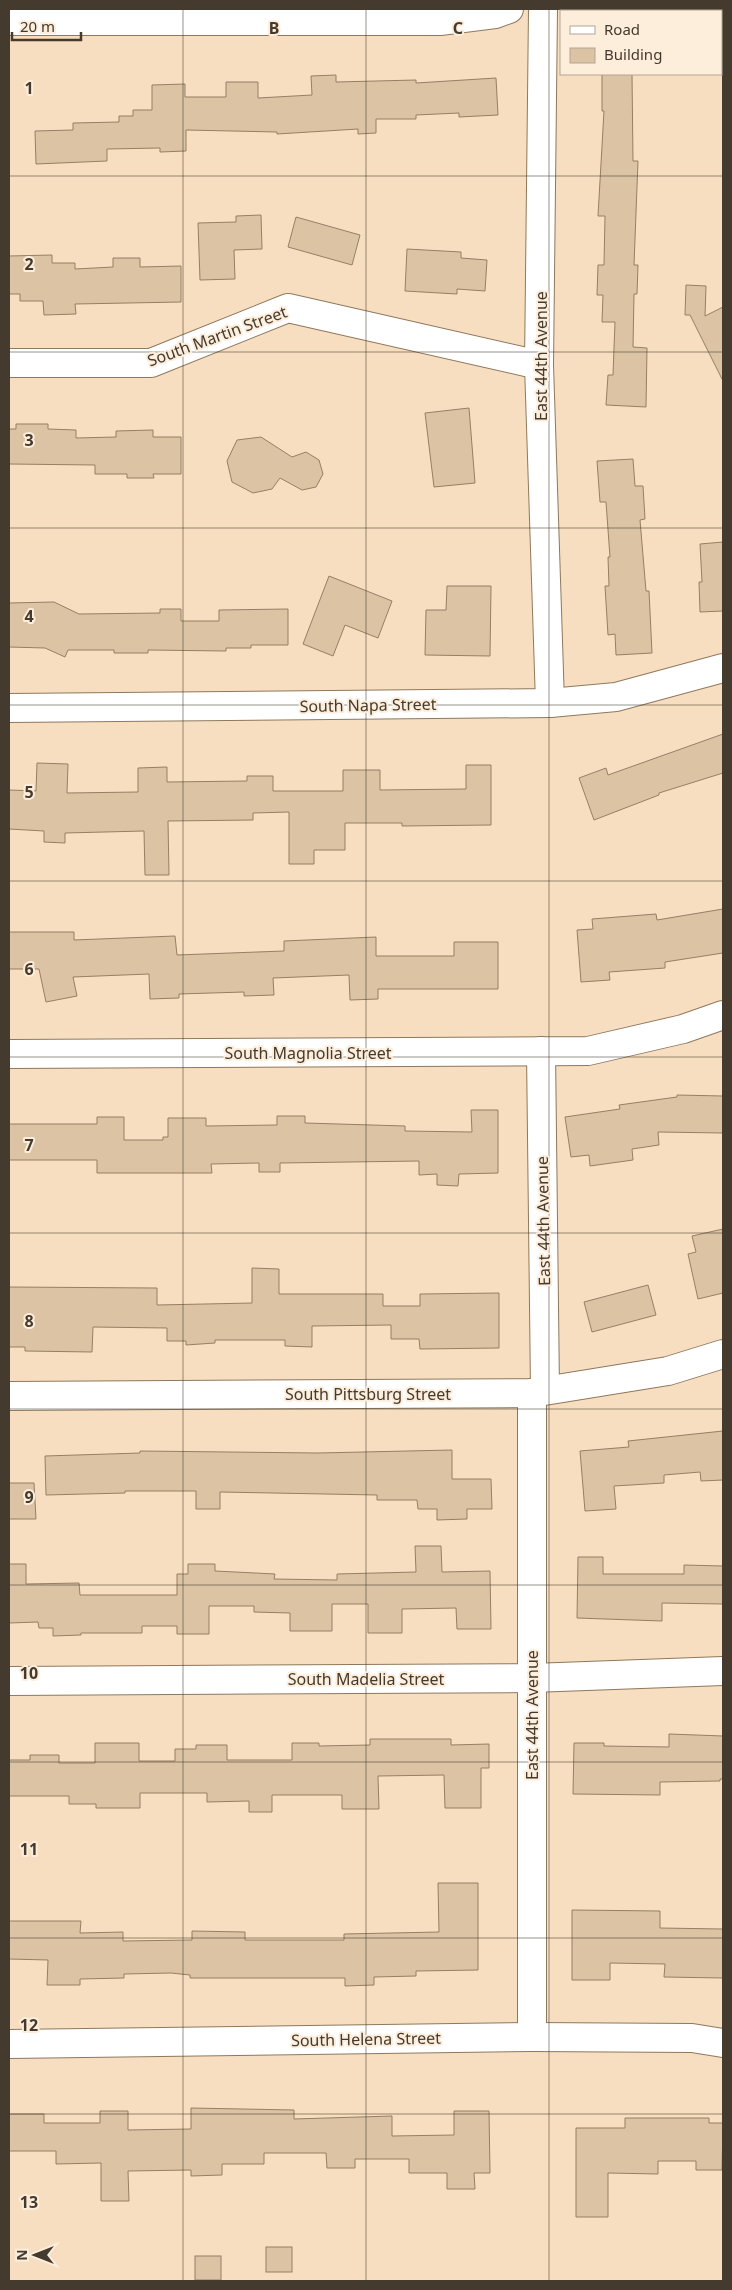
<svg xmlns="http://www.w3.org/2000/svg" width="732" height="2290" font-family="'Noto Sans',sans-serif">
<rect width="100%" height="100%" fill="#f8dec0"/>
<!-- building -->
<g fill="#dbc3a4" stroke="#967f63">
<polygon points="602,74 632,74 633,161 638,161 634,265 638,265 637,294 634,294 633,347 647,348 646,407 606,405 608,375 613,375 615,322 602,322 603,295 597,295 598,265 604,265 605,216 598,216 604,111 602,111"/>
<polygon points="336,75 336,82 416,80 416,83 496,78 498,115 459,117 459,113 416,115 416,119 376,119 376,133 358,134 358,129 277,134 277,132 186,130 186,151 160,152 160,148 107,149 107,161 36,164 35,131 73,130 73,123 119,122 119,116 133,116 133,110 152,110 152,85 185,84 185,97 226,97 226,82 258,82 258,98 312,95 311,76"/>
<polygon points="261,215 262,249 234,250 235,279 200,280 198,223 236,222 236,216"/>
<polygon points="296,217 360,235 352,265 288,247"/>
<polygon points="407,249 461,252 461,258 487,260 485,291 457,289 457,294 405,291"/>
<polygon points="52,255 52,263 75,263 75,269 113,267 113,258 140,258 140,267 181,266 181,302 75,304 76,314 44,315 43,301 20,301 20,294 9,294 9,256"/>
<polygon points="686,285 706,286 705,316 723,307 723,381 690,315 685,315"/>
<polygon points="469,408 475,483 434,487 425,413"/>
<polygon points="16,424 48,424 48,429 76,430 76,438 116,437 116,431 153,430 153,437 181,437 181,474 153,474 154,478 127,478 127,474 95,474 95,465 9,464 9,429 16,429"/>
<polygon points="261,437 292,457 306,452 319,460 323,474 316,487 302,490 280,478 272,489 253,493 232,482 227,461 237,440"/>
<polygon points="633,459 635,486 643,486 645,519 640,520 646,591 649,591 652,653 616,655 615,634 608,635 605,586 609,586 608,557 610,557 606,502 600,502 597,461"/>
<polygon points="723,542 723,611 700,612 699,582 702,582 700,544"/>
<polygon points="329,576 392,601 378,638 345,625 333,656 303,644"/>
<polygon points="447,586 491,586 490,656 425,655 426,610 446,610"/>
<polygon points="54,602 79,614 160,613 160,609 181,609 181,621 219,621 219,610 288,609 288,645 251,645 251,648 226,648 226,651 148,650 148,653 114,653 114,650 68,650 65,657 45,648 9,647 9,603"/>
<polygon points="723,734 723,773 659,793 659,795 594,820 579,778 606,768 608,775"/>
<polygon points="37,763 68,764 67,793 138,792 138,768 167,767 167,782 247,781 247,776 273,776 273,791 343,791 343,770 380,770 380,790 466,789 466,765 491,765 491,825 402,826 402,823 345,823 345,850 314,850 314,864 289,864 289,812 253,813 253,820 168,821 169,875 145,875 144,831 65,833 65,843 44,842 44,831 9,829 9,790 36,791"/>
<polygon points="723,909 723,953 665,962 665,968 609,972 610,980 581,982 577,930 593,929 592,919 656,914 657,920"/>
<polygon points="9,932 74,932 74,940 175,936 177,955 284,951 284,941 376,937 376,956 454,956 454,942 498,942 498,989 378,989 378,999 350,1000 349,975 273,978 274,995 244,996 244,992 179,994 179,998 150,999 149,974 73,977 77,996 46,1002 39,969 9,969"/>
<polygon points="677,1095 723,1096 723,1133 658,1132 659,1145 632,1149 633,1160 590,1166 589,1155 571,1157 565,1117 620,1109 619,1105 677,1097"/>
<polygon points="471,1110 498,1110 498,1173 459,1174 458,1186 437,1185 437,1174 419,1175 419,1161 280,1163 280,1172 259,1172 259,1163 211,1164 212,1173 97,1173 97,1160 9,1160 9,1124 97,1124 97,1117 124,1117 124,1140 163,1140 163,1137 168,1137 168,1118 206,1118 206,1126 277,1125 277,1116 305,1116 305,1123 405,1126 405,1131 472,1132"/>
<polygon points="723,1229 723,1293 698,1299 688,1254 696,1252 692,1236"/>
<polygon points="252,1268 279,1269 279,1294 383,1294 383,1306 420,1306 420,1294 499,1293 499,1348 420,1349 419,1339 391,1339 391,1325 312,1326 312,1347 285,1346 285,1340 215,1340 215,1343 186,1345 186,1341 167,1341 167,1328 93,1327 92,1352 25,1351 25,1347 9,1347 9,1287 157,1288 157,1305 252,1303"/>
<polygon points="648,1285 656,1315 592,1332 584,1302"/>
<polygon points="723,1431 723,1480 701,1481 700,1472 664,1475 664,1483 614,1486 616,1509 585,1511 580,1451 629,1447 628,1441"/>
<polygon points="452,1450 452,1479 491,1479 492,1509 467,1509 467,1519 437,1520 437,1509 418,1509 417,1500 377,1500 377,1495 220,1492 220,1509 196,1509 196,1491 125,1491 125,1493 46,1495 45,1456 140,1453 140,1451 318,1453"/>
<polygon points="9,1483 34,1483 36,1519 9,1519"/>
<polygon points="415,1546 441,1546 442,1572 490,1571 491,1629 457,1629 456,1608 402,1609 402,1633 368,1633 368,1604 332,1604 332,1631 290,1631 290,1613 254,1612 254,1606 209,1606 209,1634 177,1634 177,1626 142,1626 142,1633 81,1633 81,1635 53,1636 53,1628 39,1628 38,1622 9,1623 9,1564 26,1564 26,1584 79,1583 80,1595 177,1595 177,1574 188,1574 188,1564 215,1564 215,1571 275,1574 274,1579 337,1580 337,1574 416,1572"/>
<polygon points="578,1557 603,1557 603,1574 684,1574 684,1565 723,1566 723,1604 662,1603 662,1621 577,1618"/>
<polygon points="669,1734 723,1736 723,1779 720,1779 720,1781 660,1782 660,1795 573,1794 574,1743 604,1743 604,1746 669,1747"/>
<polygon points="370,1739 451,1739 451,1745 489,1744 489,1768 481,1768 481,1808 445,1808 444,1775 378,1776 379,1809 342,1809 342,1795 272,1795 272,1812 249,1812 249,1801 207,1802 207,1793 140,1793 140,1808 96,1808 96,1804 69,1804 69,1796 9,1796 9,1760 30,1760 30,1755 59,1755 59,1763 95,1763 95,1743 139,1743 139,1761 175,1761 175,1749 196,1749 196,1745 227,1745 227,1760 292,1760 292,1743 319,1743 319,1746 370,1745"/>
<polygon points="438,1883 478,1883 478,1970 416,1971 416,1976 374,1977 374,1985 345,1986 345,1978 190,1978 190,1975 171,1973 124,1974 124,1978 80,1979 80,1985 47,1985 48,1960 9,1959 9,1921 81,1921 80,1933 123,1932 123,1941 192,1940 192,1931 245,1932 245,1940 344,1940 344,1934 439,1932"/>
<polygon points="572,1910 660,1911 660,1928 723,1929 723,1978 664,1977 665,1964 610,1963 610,1980 572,1980"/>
<polygon points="191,2108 294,2110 294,2119 392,2116 392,2136 454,2135 454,2111 489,2111 490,2173 474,2173 475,2189 447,2189 447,2173 409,2173 409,2159 355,2159 355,2168 327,2168 326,2153 264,2153 264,2164 222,2164 222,2175 191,2176 191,2170 128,2171 129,2201 101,2201 101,2163 56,2164 56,2151 9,2151 9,2114 44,2114 44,2123 100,2123 100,2111 128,2111 128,2130 191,2129"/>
<polygon points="625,2118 709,2118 709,2123 723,2123 722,2170 696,2170 696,2161 658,2161 658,2174 608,2173 608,2217 576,2217 576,2128 625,2128"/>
<rect x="266" y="2247" width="26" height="25"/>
<rect x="195" y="2256" width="26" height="24"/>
</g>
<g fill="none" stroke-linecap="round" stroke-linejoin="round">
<defs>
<g id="minor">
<polyline points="543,9 539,365 550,703"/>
<polyline points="9,21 440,21 495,14 509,9"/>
<polyline points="9,363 151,363 288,308 539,365"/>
<polyline points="9,708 550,703 616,697 723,668"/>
<polyline points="541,1051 545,1390"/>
<polyline points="9,1054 588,1051 683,1029 723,1015"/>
<polyline points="532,1393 532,2037"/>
<polyline points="9,1396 532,1393 668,1371 723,1354"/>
<polyline points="9,1681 532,1678 723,1671"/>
<polyline points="9,2044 532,2037 692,2038 723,2043"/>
</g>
</defs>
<!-- minor casing -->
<use href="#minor" stroke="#8f785c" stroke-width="30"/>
<!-- minor -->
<use href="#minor" stroke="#fff" stroke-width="28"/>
</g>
<!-- grid -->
<path fill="none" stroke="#443a2e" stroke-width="1" stroke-opacity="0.55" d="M 183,9 L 183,2281M 366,9 L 366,2281M 549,9 L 549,2281M 9,176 L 723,176M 9,352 L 723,352M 9,528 L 723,528M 9,705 L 723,705M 9,881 L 723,881M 9,1057 L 723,1057M 9,1233 L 723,1233M 9,1409 L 723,1409M 9,1585 L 723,1585M 9,1762 L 723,1762M 9,1938 L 723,1938M 9,2114 L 723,2114"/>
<g text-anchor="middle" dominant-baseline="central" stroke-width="4" stroke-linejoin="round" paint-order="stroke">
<!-- street labels -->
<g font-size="16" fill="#443a2e" stroke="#fdeddb">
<text transform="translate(217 336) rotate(-20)">South Martin Street</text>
<text transform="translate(541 356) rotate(-90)">East 44th Avenue</text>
<text transform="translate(368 705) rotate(-1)">South Napa Street</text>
<text x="308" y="1053">South Magnolia Street</text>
<text transform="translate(543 1221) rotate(-91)">East 44th Avenue</text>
<text x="368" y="1394">South Pittsburg Street</text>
<text x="366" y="1679">South Madelia Street</text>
<text transform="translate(532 1715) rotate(-90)">East 44th Avenue</text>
<text transform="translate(366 2039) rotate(-1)">South Helena Street</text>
</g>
</g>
<g font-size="16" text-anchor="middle" font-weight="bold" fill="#443a2e" stroke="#fdeddb" stroke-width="4" stroke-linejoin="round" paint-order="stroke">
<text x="274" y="34">B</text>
<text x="458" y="34">C</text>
<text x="29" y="94">1</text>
<text x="29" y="270">2</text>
<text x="29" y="446">3</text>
<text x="29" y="622">4</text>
<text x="29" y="798">5</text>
<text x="29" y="975">6</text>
<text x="29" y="1151">7</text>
<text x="29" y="1327">8</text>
<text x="29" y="1503">9</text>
<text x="29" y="1679">10</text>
<text x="29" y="1855">11</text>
<text x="29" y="2031">12</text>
<text x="29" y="2208">13</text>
</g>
<!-- border -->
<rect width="732" height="2290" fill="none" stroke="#443a2e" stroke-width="20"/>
<!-- legend -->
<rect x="560" y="10" width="162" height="65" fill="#fdeddb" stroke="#b3a596"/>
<rect x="570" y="26" width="25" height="8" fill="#ffffff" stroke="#b3a596"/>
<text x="604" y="35" font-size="15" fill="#443a2e">Road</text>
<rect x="570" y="48" width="25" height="15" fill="#dbc3a4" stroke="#b3a596"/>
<text x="604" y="60" font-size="15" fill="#443a2e">Building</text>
<!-- north arrow -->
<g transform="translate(35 2255) rotate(270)" stroke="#fdeddb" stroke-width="4" paint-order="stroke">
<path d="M0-4L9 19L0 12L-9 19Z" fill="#443a2e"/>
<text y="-8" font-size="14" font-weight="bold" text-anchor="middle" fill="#443a2e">N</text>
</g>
<!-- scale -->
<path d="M12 32v8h69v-8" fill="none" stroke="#443a2e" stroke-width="2.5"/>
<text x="20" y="32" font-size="15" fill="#443a2e" stroke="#fdeddb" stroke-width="4" paint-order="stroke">20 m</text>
</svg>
